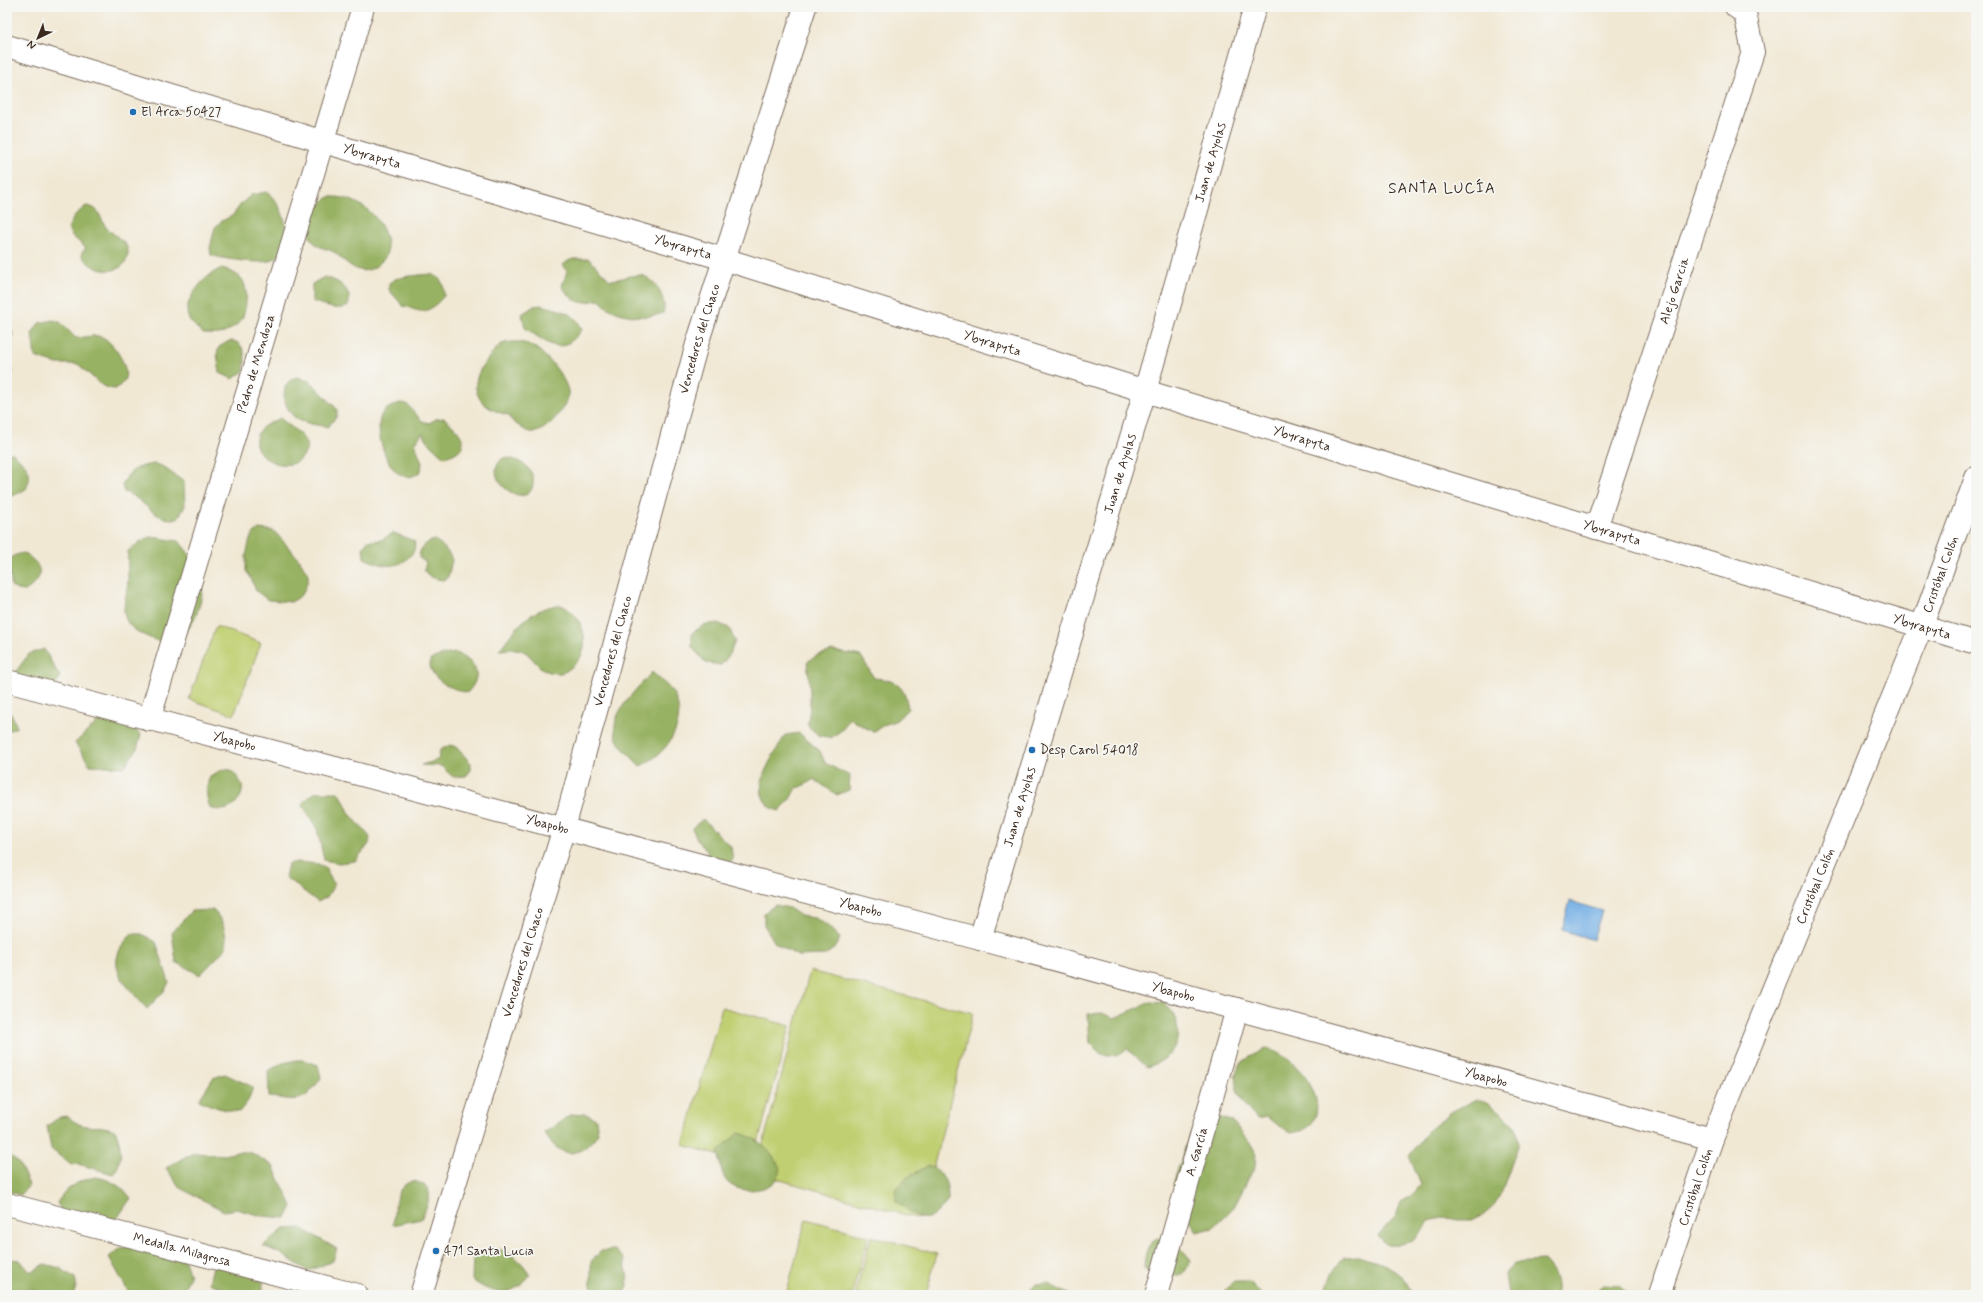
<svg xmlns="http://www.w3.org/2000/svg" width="1983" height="1302" font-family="Mynerve,sans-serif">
<rect width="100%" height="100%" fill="#f6f6f2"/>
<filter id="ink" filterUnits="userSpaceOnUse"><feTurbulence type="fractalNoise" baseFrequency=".025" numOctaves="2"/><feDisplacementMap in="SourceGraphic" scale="8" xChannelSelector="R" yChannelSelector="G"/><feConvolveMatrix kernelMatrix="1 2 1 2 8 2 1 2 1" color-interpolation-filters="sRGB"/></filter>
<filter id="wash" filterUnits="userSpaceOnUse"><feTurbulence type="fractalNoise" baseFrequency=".012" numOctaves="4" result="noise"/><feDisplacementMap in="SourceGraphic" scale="16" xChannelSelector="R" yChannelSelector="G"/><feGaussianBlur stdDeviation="0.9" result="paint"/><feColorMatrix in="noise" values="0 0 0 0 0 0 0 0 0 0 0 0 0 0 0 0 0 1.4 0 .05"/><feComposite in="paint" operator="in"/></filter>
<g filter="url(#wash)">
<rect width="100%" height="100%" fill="#f1e8d4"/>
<!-- green -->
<g fill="#c0cf71" stroke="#7e7c48">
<polygon points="216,626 261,643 234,715 189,699"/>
<polygon points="810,971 973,1013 920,1219 755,1173"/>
<polygon points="722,1007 790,1026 752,1165 683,1145"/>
<polygon points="806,1219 868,1236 852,1295 786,1295"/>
<polygon points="871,1236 937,1254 926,1295 855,1295"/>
</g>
<!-- forest -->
<g fill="#98b263" stroke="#6a6e40">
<path d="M 266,192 C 286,204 297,248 272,260 C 262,265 222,259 211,255 L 210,248 L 215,227 L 220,222 L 233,215 L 241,204 L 251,195 Z"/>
<path d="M 329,197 C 357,195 384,217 387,244 C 388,251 387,256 382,261 C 362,281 351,266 334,252 C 329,249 322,249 317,245 C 298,231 314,206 329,197 Z"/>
<path d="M 86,206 C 99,207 99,215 104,224 C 109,234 127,239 128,251 C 129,276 93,277 81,254 L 86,248 L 71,235 L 68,228 L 75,215 Z"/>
<path d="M 574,259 L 589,259 L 610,280 C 620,280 629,275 638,275 C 654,275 668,300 663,313 C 649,319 625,317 612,310 C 607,308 603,303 599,300 C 594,300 590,302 585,302 C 575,304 566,293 562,286 L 567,271 L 563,265 L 568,261 Z"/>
<path d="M 222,268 C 229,270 235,273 241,278 C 249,287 247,311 241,320 C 238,325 230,330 224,333 C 217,335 210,334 203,334 C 199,329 190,323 188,317 C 182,300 206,274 222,268 Z"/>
<path d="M 431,274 C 442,277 444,285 444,296 C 431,310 425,316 406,306 L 404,307 L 389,290 L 389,283 L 395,279 L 409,276 Z"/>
<path d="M 324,277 C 338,280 354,290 348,306 C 336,312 323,305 312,301 L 312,284 Z"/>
<path d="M 542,305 C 559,311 575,310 582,330 C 560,358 549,344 525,328 L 522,314 L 534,306 Z"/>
<path d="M 53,320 L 60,322 L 76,338 C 85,338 96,333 104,338 C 114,344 129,366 125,378 C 124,383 119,386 115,389 L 107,388 L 100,384 L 78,364 L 57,364 L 35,357 L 32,334 L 39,323 Z"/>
<path d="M 7,322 C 13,333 16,338 7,348 Z"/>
<path d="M 229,341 C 246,340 246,359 244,371 L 233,379 L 220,373 L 217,354 L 219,347 Z"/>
<path d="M 517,342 C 533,343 540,351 551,362 C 557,369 566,381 568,391 C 571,403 548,430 536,432 C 530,433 524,430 519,426 C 514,423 511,421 509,415 C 477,409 465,386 487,360 C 491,355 496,347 502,344 C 507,342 512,342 517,342 Z"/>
<polygon points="7,360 13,372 7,383"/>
<path d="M 297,377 L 311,382 L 337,409 L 337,416 L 328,427 C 318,425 306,424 297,419 C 283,410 277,382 297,377 Z"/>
<path d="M 400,403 L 407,404 L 422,421 L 429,423 L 436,419 L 444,418 C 461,432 476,449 444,457 L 432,446 L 422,433 L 415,444 L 422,463 L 421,471 C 392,497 371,429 382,414 C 385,409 394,405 400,403 Z"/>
<path d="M 280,418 C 288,425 300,432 305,441 C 307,445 307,450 305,453 C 292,480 239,454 261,429 C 265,424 274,422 280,418 Z"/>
<path d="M 7,453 L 13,453 C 25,465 35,470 26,489 L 13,496 L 7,496 Z"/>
<path d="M 503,458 C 518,457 539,470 532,488 C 525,510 479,478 503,458 Z"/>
<path d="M 154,464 L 162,466 L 184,482 L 185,506 L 178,518 C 154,524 144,497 124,492 L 122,486 C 128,470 139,466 154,464 Z"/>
<polygon points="259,529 274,531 299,559 308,574 308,581 303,593 298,598 291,602 268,600 256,591 251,578 246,571 246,556 250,539 254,533"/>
<path d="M 394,533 L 414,541 C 416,547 414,552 410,556 C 397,571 379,565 364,558 L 363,548 L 367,541 L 381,540 Z"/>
<path d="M 151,537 L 179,541 C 187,551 198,565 201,577 C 207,595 193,631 177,640 C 173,642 168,643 165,644 C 149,637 124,631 124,610 C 124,600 128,590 128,579 C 128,570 127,561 128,551 L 140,542 Z"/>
<path d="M 434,540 C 440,542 450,553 452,560 L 448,577 L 443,580 C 435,579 428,577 424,570 L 426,562 L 419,558 C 419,548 425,543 434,540 Z"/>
<path d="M 24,553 C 43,565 46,578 25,591 L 17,590 L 11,586 C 12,570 0,556 24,553 Z"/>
<path d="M 561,605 C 584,615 594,649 573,666 C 569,669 565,673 560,673 C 536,674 536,656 521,650 C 516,648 505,650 499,650 C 516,628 530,607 561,605 Z"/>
<polygon points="718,623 729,628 735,641 730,654 721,665 706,663 692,647 692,633 704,625"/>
<polygon points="44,649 60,677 51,691 13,675 29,654"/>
<path d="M 833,651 L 861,656 L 874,678 C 897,680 905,686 908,709 L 897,720 L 884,725 L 873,732 L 849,718 L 843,729 L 831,738 L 818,735 L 807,725 C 812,704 810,684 807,662 L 818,655 Z"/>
<path d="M 456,653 C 476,662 484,675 467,693 C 451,688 428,680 430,660 L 442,655 Z"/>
<path d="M 652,672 C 659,679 672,688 675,697 C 688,725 665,756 640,766 C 633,758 624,751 619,743 C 603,717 637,690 652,672 Z"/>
<polygon points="7,710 12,715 17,727 7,731"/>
<polygon points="108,712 125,718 141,735 137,749 124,767 90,765 75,743"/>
<path d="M 799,733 L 820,751 L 825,763 L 850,776 L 849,790 L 837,795 L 814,779 L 801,787 L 796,788 L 789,801 L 779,811 C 776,810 770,808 768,805 C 749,786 776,753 785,735 Z"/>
<polygon points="450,745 456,747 471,763 471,770 466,776 453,777 441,766 421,765 438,760 440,750"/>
<path d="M 224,769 L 231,770 C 234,774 239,778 241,783 C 246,793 236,806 227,809 C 223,811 216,809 211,809 C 205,799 206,787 210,776 Z"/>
<polygon points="317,792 338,792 342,797 350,814 370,837 369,844 355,861 339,863 324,860 317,829 302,804 311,795"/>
<polygon points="703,819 731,847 733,860 722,869 709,865 707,851 698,841 692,828"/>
<polygon points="297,862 318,864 325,867 334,885 327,897 318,902 285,877 288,864"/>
<polygon points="775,905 789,908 801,916 815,918 829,927 840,938 837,946 826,955 798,956 775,943 764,925 764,913"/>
<path d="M 213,910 C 225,923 226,931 226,948 L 200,975 L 176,962 L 172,933 L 191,911 Z"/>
<path d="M 132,934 L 142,934 L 156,942 L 169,982 L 165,990 L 147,1009 C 125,983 100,965 132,934 Z"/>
<path d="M 1151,1002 L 1165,1003 C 1188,1028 1179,1058 1147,1067 L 1127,1049 L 1116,1056 L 1101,1054 L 1090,1043 L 1088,1014 L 1102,1013 L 1114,1018 Z"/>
<path d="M 1265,1049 C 1294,1052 1337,1105 1306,1129 C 1303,1131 1296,1132 1291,1133 L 1266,1117 L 1257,1119 C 1245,1107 1228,1085 1239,1066 C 1244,1058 1257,1054 1265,1049 Z"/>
<path d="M 297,1060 L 304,1060 L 318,1065 L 321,1078 C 302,1105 300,1100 269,1097 L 268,1071 L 283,1063 Z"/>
<path d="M 225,1074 L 253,1087 L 248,1101 L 239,1112 C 224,1110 212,1107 199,1100 L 213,1078 Z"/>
<path d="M 1476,1099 L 1489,1104 L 1501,1112 L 1516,1127 L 1519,1143 L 1501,1194 L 1494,1205 L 1484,1214 L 1472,1220 L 1458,1220 L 1442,1217 L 1429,1220 C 1418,1240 1411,1247 1387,1245 L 1378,1235 L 1396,1216 L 1401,1202 L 1411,1196 L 1421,1185 L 1409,1156 L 1428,1131 L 1451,1112 Z"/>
<path d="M 584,1113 L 596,1119 L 598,1133 C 581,1159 561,1160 544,1133 L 570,1115 Z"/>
<path d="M 67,1116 C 87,1134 96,1121 116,1131 C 121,1146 124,1161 113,1174 L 78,1164 L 71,1165 L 51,1149 L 47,1126 L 60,1117 Z"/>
<polygon points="1218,1117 1232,1121 1249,1141 1256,1153 1255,1166 1234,1207 1213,1228 1197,1232 1177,1200 1173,1184 1188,1139 1194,1128 1205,1118"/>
<path d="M 738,1133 C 759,1137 770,1151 781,1169 C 779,1172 778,1177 776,1180 C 765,1193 734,1194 725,1179 C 721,1172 720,1159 718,1152 Z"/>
<polygon points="237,1152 250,1152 273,1166 292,1206 286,1218 262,1216 236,1209 224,1211 180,1188 166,1168 185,1157 195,1153 224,1155"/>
<polygon points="7,1154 19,1163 29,1185 21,1195 7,1191"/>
<path d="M 929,1165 C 945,1175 948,1182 948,1201 C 925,1228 921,1220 896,1201 L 896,1188 L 906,1178 Z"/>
<path d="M 96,1177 C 112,1180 121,1186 131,1198 L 116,1220 L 63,1213 L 57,1203 C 66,1188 78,1180 96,1177 Z"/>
<path d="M 412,1181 C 438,1185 429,1202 421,1219 L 393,1225 C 395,1208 393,1188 412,1181 Z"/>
<polygon points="301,1228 337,1249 333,1261 308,1271 280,1253 263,1246 284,1229"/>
<path d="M 1157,1238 L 1181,1249 L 1191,1261 L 1184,1273 C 1166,1280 1159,1279 1144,1268 C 1145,1255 1146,1245 1157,1238 Z"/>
<polygon points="155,1243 185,1261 190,1276 181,1295 130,1295 109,1257 121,1248"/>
<path d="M 499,1249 C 514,1255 522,1261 530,1275 C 512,1298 494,1296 472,1280 L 473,1257 Z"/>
<polygon points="615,1250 624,1259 627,1273 628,1286 624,1295 595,1295 591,1286 591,1261 601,1251"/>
<polygon points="239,1251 262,1266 263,1291 259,1295 240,1295 209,1283 215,1258"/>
<path d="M 1358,1256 C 1383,1264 1401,1266 1411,1292 L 1409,1295 L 1325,1295 C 1328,1280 1333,1269 1344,1257 Z"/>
<path d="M 9,1259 L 20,1260 L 29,1271 L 33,1271 L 45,1264 L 60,1268 L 75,1278 C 77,1284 76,1289 73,1295 L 41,1295 C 24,1281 24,1296 9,1295 L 7,1289 L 7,1260 Z"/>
<path d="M 1543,1261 C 1554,1273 1557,1279 1556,1295 L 1508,1295 L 1505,1274 L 1514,1263 Z"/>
<polygon points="1234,1282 1249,1282 1262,1295 1224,1295 1224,1291"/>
<polygon points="1035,1284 1048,1284 1071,1295 1025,1295"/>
<polygon points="1603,1285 1618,1286 1628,1295 1591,1295"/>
</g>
<!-- water -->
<polygon fill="#73afe5" stroke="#576c82" points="1570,901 1602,911 1593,940 1562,930"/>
</g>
<g filter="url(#ink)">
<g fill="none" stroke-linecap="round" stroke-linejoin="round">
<defs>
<g id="street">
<path id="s1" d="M 1596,528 L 1753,52 L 1745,13 L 1736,7"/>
<path id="s2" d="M 7,681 L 980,939 L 1712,1139"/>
<path id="s3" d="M 149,720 L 363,7"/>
<path id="s4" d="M 980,939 L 1145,391 L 1255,7"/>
<path id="s5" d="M 7,1204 L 357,1295"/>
<path id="s6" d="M 1156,1295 L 1237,1009"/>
</g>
<g id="secondary">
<path id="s7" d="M 7,46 L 324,142 L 724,259 L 1145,391 L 1976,643"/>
<path id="s8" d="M 421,1295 L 564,828 L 697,344 L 805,7"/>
<path id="s9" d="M 1659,1295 L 1712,1139 L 1921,628 L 1976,478"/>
</g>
</defs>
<!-- street casing -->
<use href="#street" stroke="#7b6c5e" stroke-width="24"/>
<!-- secondary casing -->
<use href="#secondary" stroke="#7b6c5e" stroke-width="24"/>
<!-- street -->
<use href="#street" stroke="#fff" stroke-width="22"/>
<!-- secondary -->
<use href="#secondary" stroke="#fff" stroke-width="22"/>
</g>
</g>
<!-- markers -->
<g fill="#1f6fb2" stroke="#f6f6f2" stroke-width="1.5">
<circle cx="133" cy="112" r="4"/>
<circle cx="1032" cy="750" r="4"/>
<circle cx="436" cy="1251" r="4"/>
</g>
<g text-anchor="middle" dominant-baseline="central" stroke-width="3.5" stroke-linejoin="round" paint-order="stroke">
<!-- poi labels -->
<g font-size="13" fill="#3b2a1e" stroke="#f6f6f2" text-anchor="start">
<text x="141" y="112">El Arca 50427</text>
<text x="1040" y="750">Desp Carol 54018</text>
<text x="444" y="1251">471 Santa Lucia</text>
</g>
<!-- street labels -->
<g font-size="13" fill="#3b2a1e" stroke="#f6f6f2">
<text stroke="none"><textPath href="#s7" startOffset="381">Ybyrapyta</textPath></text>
<text stroke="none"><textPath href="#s4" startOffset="810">Juan de Ayolas</textPath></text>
<text stroke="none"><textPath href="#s7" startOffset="705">Ybyrapyta</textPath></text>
<text stroke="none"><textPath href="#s1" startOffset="250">Alejo Garcia</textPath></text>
<text stroke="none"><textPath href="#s8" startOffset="996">Vencedores del Chaco</textPath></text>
<text stroke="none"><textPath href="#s7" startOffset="1029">Ybyrapyta</textPath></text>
<text stroke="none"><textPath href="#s3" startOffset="372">Pedro de Mendoza</textPath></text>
<text stroke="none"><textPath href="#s7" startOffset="1353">Ybyrapyta</textPath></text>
<text stroke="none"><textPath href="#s4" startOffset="486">Juan de Ayolas</textPath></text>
<text stroke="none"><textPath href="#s7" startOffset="1677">Ybyrapyta</textPath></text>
<text stroke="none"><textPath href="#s9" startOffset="774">Cristóbal Colón</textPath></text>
<text stroke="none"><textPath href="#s7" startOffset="2001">Ybyrapyta</textPath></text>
<text stroke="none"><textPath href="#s8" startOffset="672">Vencedores del Chaco</textPath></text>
<text stroke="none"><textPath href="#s2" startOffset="235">Ybapobo</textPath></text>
<text stroke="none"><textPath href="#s4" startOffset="138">Juan de Ayolas</textPath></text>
<text stroke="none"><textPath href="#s2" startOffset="559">Ybapobo</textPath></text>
<text stroke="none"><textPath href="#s9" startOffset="438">Cristóbal Colón</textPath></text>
<text stroke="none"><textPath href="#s2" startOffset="883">Ybapobo</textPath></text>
<text stroke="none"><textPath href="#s8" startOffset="348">Vencedores del Chaco</textPath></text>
<text stroke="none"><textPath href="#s2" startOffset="1207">Ybapobo</textPath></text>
<text stroke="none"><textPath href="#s2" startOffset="1531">Ybapobo</textPath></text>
<text stroke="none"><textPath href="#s6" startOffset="149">A. García</textPath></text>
<text stroke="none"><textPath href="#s9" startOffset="114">Cristóbal Colón</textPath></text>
<text stroke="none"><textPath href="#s5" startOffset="181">Medalla Milagrosa</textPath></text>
</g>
<!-- quarter labels -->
<g font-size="15" letter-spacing="1" fill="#3b2a1e" stroke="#f6f6f2">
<text x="1442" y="189">SANTA LUCÍA</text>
</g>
</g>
<!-- margin -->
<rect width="1983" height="1302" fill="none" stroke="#f6f6f2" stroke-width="24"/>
<!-- north arrow -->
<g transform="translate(38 38) rotate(223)" stroke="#f6f6f2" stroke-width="3" paint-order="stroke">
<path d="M0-3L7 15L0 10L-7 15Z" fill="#3b2a1e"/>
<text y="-6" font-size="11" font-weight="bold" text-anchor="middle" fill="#3b2a1e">N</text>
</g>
</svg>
